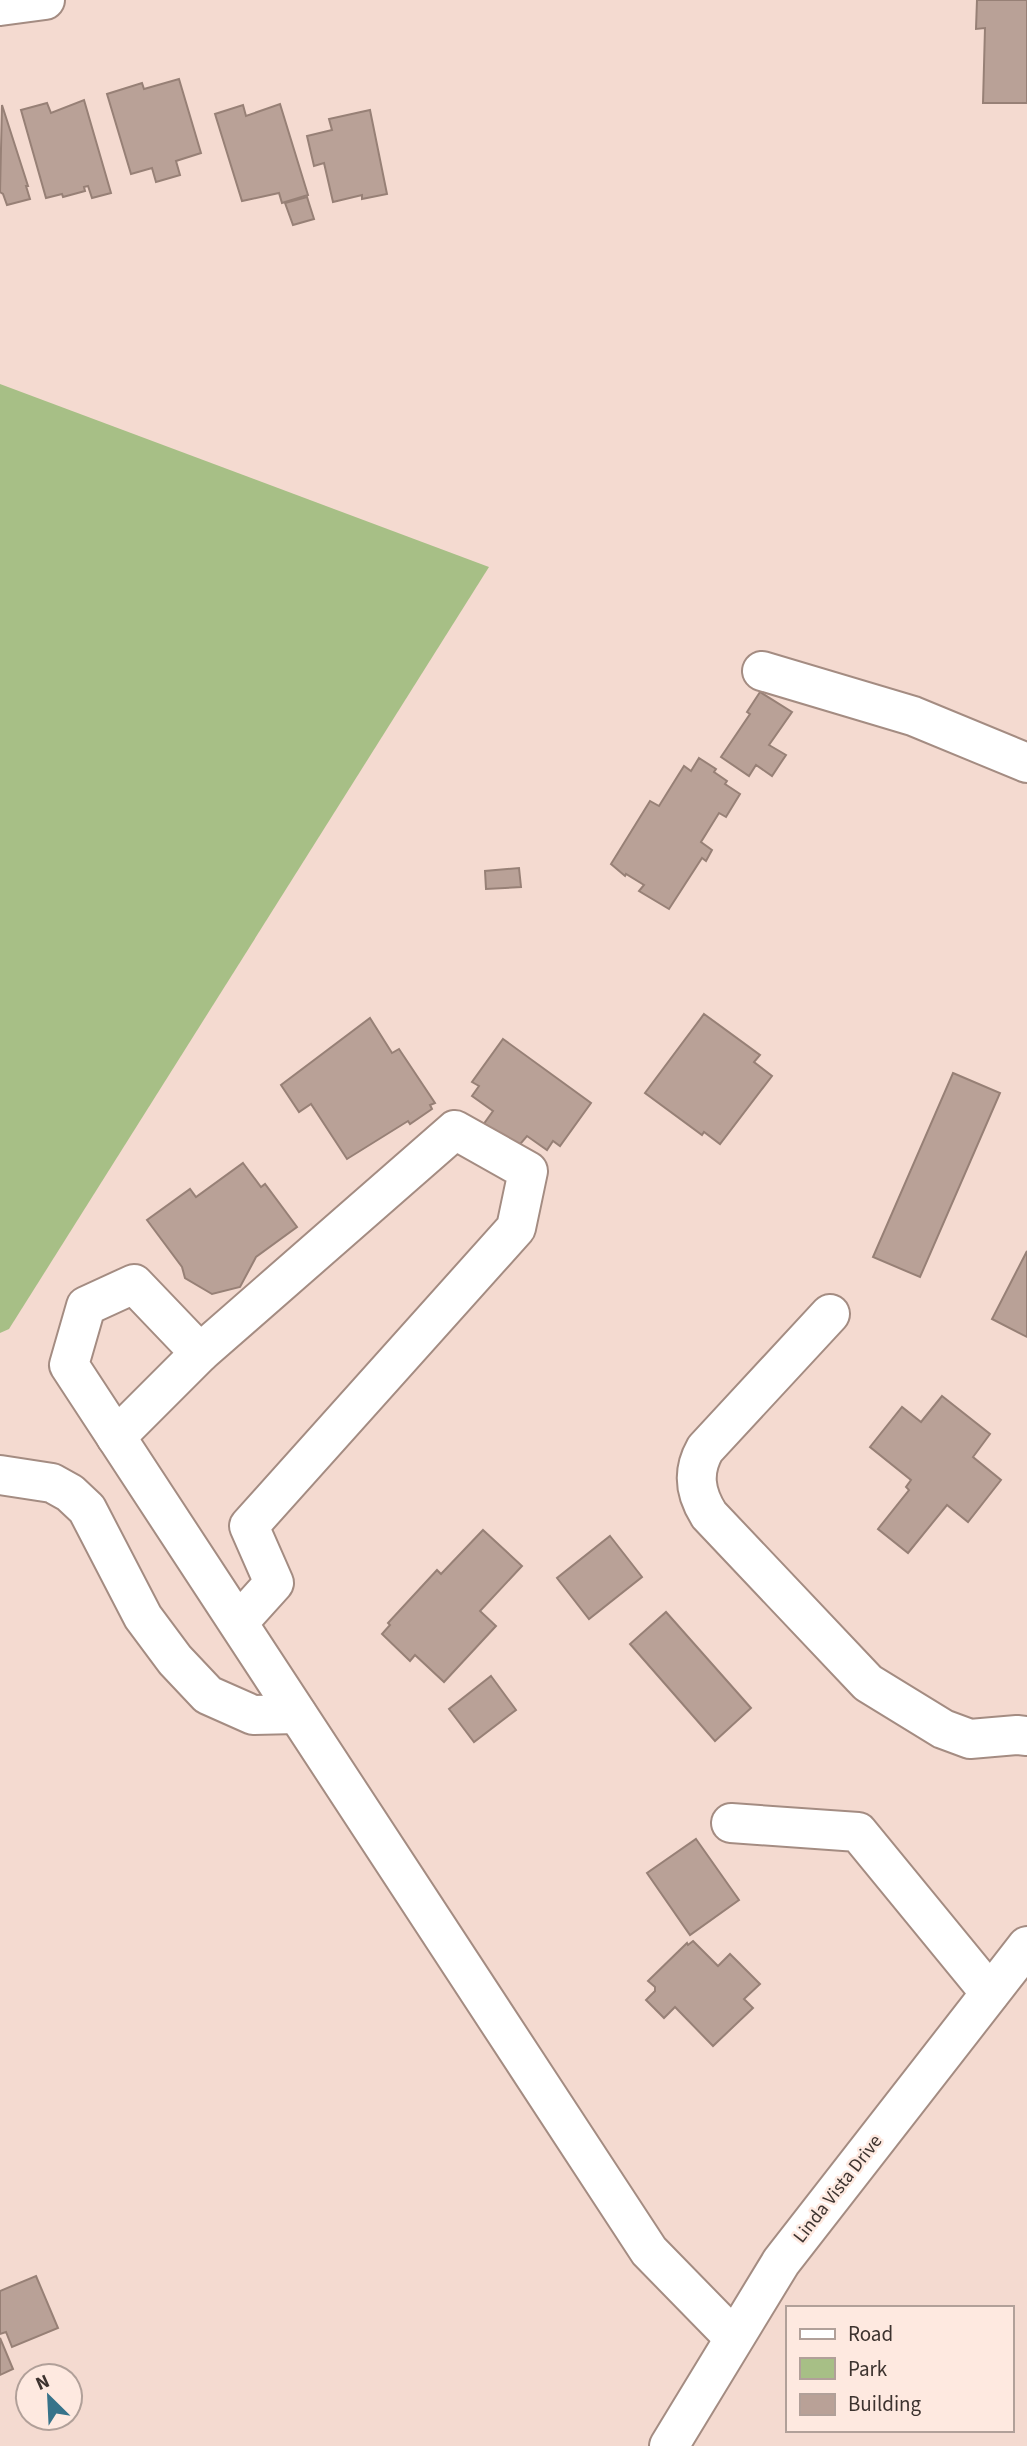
<svg xmlns="http://www.w3.org/2000/svg" width="1027" height="2446" font-family="'Source Sans 3',sans-serif">
<rect width="100%" height="100%" fill="#f4dad0"/>
<!-- green -->
<polygon fill="#a7bf86" points="0,384 489,567 9,1329 0,1333"/>
<!-- building -->
<g fill="#b9a197" stroke="#978076" stroke-width="2">
<polygon points="977,0 1027,0 1027,103 983,103 985,28 976,29"/>
<polygon points="179,79 201,153 176,161 180,175 156,182 152,168 131,174 107,94 142,83 144,89"/>
<polygon points="84,100 111,193 92,198 88,186 84,187 85,191 63,197 62,194 46,198 21,110 47,103 51,113"/>
<polygon points="280,104 308,195 282,203 279,193 242,201 215,114 243,105 246,116"/>
<polygon points="2,105 28,186 26,186 30,199 7,205 3,194 0,192"/>
<polygon points="370,110 387,194 362,199 362,195 333,202 324,163 314,166 307,136 332,130 329,119"/>
<polygon points="307,197 314,219 293,225 285,203"/>
<polygon points="760,692 792,712 769,745 786,755 772,776 756,765 749,776 721,757 750,714 747,712"/>
<polygon points="699,758 716,769 714,772 727,781 725,784 740,794 726,817 719,813 701,842 712,850 706,861 702,858 669,909 639,891 644,885 626,874 625,876 611,864 650,801 659,806 684,766 691,771"/>
<polygon points="519,868 521,887 486,889 485,871"/>
<polygon points="704,1014 760,1055 754,1062 772,1076 720,1144 704,1132 702,1135 645,1093"/>
<polygon points="370,1018 392,1053 399,1049 435,1103 430,1105 432,1109 410,1124 408,1121 347,1159 311,1104 299,1112 281,1085"/>
<polygon points="503,1039 591,1103 560,1146 553,1141 547,1150 527,1136 516,1149 483,1125 493,1111 472,1096 479,1086 472,1082"/>
<polygon points="953,1073 1000,1093 920,1277 873,1257"/>
<polygon points="243,1163 261,1187 265,1184 297,1227 256,1257 240,1287 212,1294 185,1278 182,1267 147,1220 190,1189 196,1197"/>
<polygon points="1027,1251 1027,1337 992,1319"/>
<polygon points="942,1396 990,1434 973,1457 1001,1480 968,1522 947,1505 908,1553 878,1529 909,1490 906,1487 911,1480 870,1447 902,1407 921,1422"/>
<polygon points="483,1530 522,1566 480,1611 496,1626 444,1682 415,1655 410,1661 382,1634 390,1625 388,1623 437,1570 441,1574"/>
<polygon points="610,1536 642,1577 589,1619 557,1578"/>
<polygon points="666,1612 751,1708 715,1741 630,1644"/>
<polygon points="491,1676 516,1710 474,1742 449,1709"/>
<polygon points="696,1839 739,1900 690,1935 647,1873"/>
<polygon points="693,1941 718,1966 730,1954 760,1984 744,1999 753,2008 713,2046 675,2007 664,2018 646,2000 655,1991 655,1987 648,1981 687,1943 688,1945"/>
<polygon points="36,2276 58,2328 12,2347 6,2332 0,2334 0,2291"/>
<polygon points="0,2338 13,2369 0,2375"/>
</g>
<g fill="none" stroke-linecap="round" stroke-linejoin="round">
<defs>
<g id="minor">
<polyline points="0,6 45,0"/>
<polyline points="762,671 913,716 1027,763"/>
<path d="M 830,1314 L 705,1449 C 692,1472 695,1493 709,1515 L 868,1683 L 943,1729 L 970,1739 L 1017,1735 L 1027,1736"/>
<polyline points="116,1437 200,1353"/>
<polyline points="0,1475 52,1483 70,1493 87,1509 143,1617 175,1660 208,1695 253,1715 297,1714"/>
<polyline points="238,1623 274,1583 249,1526 516,1228 528,1171 455,1130 200,1353 134,1284 86,1306 69,1365 649,2251 734,2338"/>
<polyline points="731,1823 858,1832 990,1993"/>
<polyline points="669,2446 781,2262 1027,1946"/>
</g>
</defs>
<!-- minor casing -->
<use href="#minor" stroke="#a48c82" stroke-width="42"/>
<!-- minor -->
<use href="#minor" stroke="#fff" stroke-width="38"/>
</g>
<g text-anchor="middle" dominant-baseline="central" stroke-width="5" stroke-linejoin="round" paint-order="stroke">
<!-- street labels -->
<g font-size="19" fill="#3d332f" stroke="#fee9e0">
<text transform="translate(838 2189) rotate(-52)">Linda Vista Drive</text>
</g>
</g>
<!-- legend -->
<rect x="786" y="2306" width="228" height="126" fill="#fee9e0" stroke="#b1a099" stroke-width="2"/>
<rect x="800" y="2329" width="35" height="10" fill="#ffffff" stroke="#b1a099" stroke-width="2"/>
<text x="848" y="2341" font-size="21" fill="#3d332f">Road</text>
<rect x="800" y="2358" width="35" height="21" fill="#a7bf86" stroke="#b1a099" stroke-width="2"/>
<text x="848" y="2376" font-size="21" fill="#3d332f">Park</text>
<rect x="800" y="2394" width="35" height="21" fill="#b9a197" stroke="#b1a099" stroke-width="2"/>
<text x="848" y="2411" font-size="21" fill="#3d332f">Building</text>
<!-- north arrow -->
<g transform="translate(49 2397) rotate(336)"><circle r="33" fill="#fee9e0" stroke="#b1a099" stroke-width="2"/>
<path d="M0-5L12 26L0 18L-12 26Z" fill="#37738a"/>
<text y="-10" font-size="19" font-weight="bold" text-anchor="middle" fill="#3d332f">N</text>
</g>
</svg>
